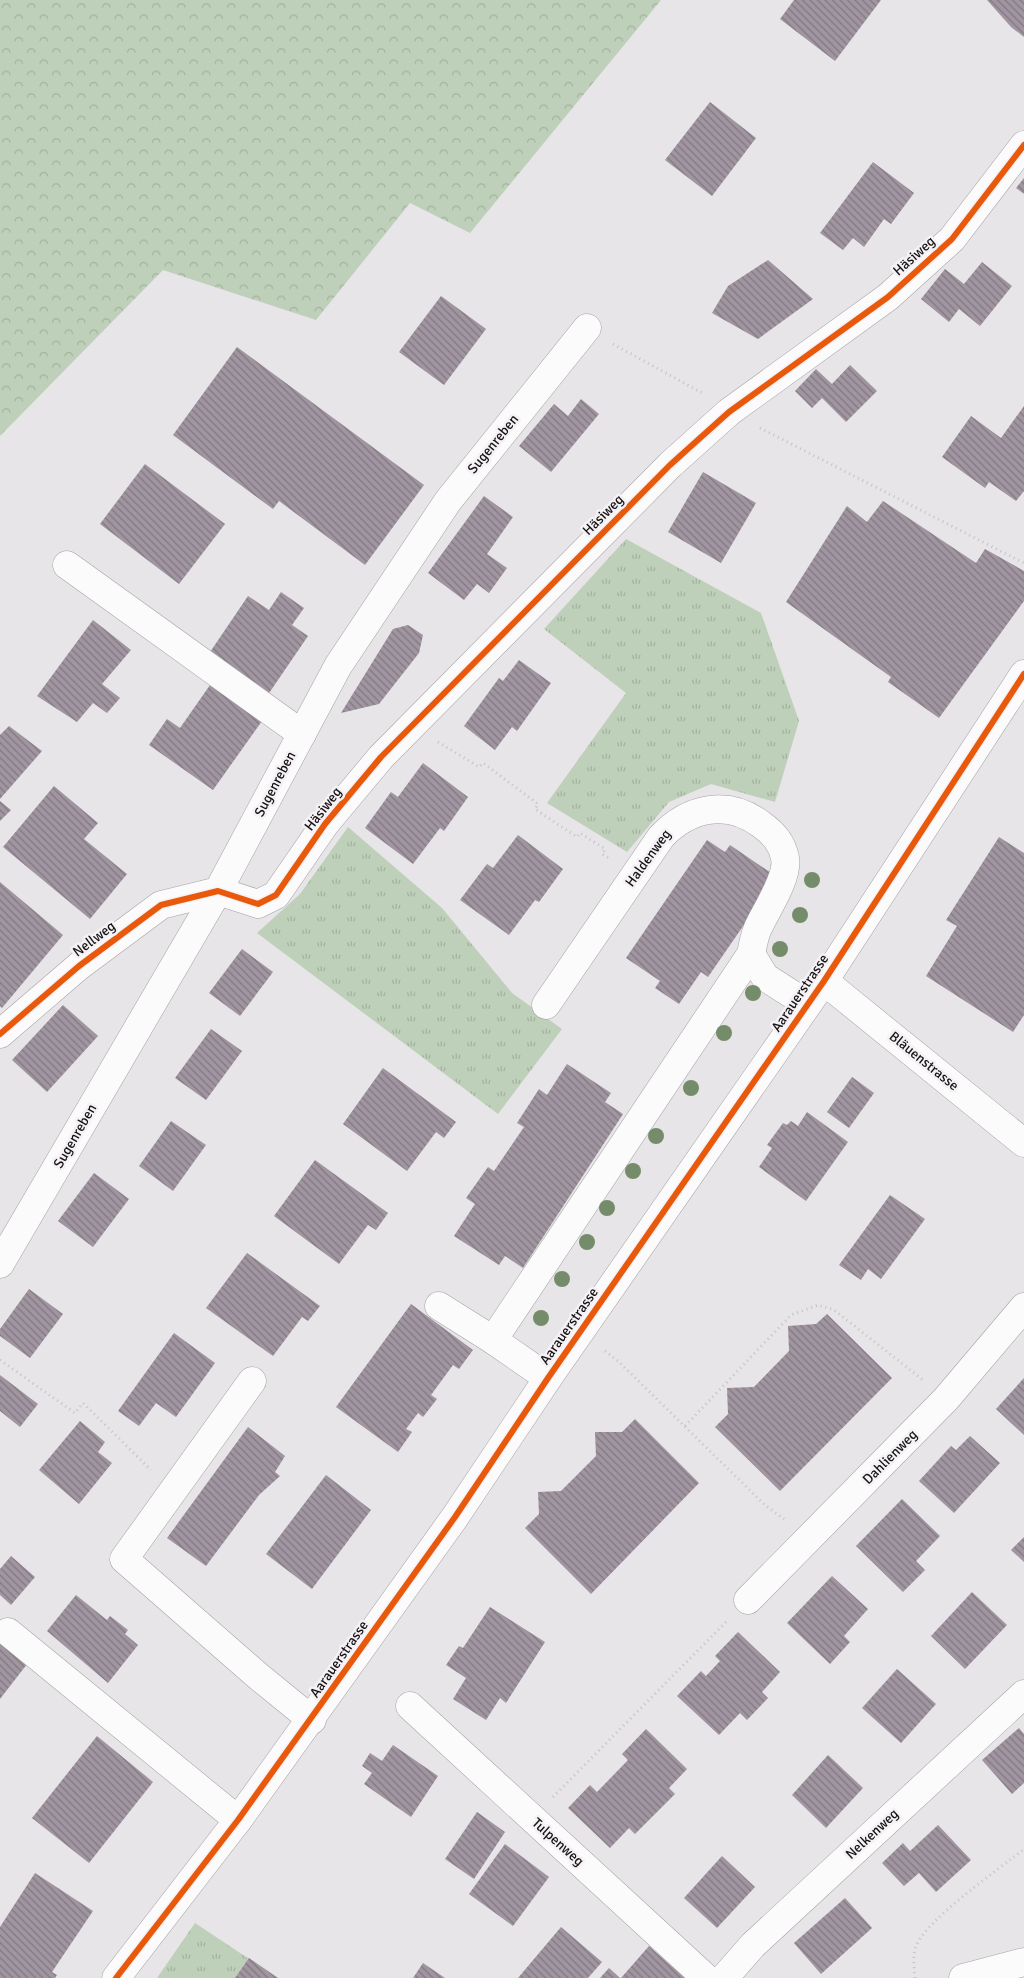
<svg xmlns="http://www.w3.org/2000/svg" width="1024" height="1978" font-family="Signika,sans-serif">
<defs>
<pattern id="grass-tufts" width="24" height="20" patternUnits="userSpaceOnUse" patternTransform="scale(1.25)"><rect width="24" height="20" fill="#bed0b9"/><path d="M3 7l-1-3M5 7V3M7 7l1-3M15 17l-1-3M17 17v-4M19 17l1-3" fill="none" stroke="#a2b29e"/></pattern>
<pattern id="forest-crowns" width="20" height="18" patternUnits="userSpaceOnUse" patternTransform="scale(1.25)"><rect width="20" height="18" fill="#bed0b9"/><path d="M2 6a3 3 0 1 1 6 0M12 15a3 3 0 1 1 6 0" fill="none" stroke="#a2b29e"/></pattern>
<pattern id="building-back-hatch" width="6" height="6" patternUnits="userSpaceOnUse" patternTransform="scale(1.25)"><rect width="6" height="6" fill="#a095a0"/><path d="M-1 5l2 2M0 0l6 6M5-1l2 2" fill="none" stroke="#817881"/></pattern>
</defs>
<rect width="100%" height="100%" fill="#e7e5e7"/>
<!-- grass -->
<g fill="url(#grass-tufts)">
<polygon points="626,539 761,613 799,721 775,802 711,784 669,802 627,852 547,803 626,693 544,629"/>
<polygon points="348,827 442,908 512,993 562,1029 498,1114 257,933 300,894"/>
<polygon points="195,1923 278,1978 157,1978"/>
</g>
<!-- forest -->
<polygon fill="url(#forest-crowns)" points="0,0 661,0 470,233 410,203 316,320 163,270 0,436"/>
<!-- building -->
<g fill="url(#building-back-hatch)">
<polygon points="794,0 881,0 835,61 780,19"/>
<polygon points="987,0 1024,0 1024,37 1011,27"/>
<polygon points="710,102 756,138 712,196 665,160"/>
<polygon points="873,162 914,193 891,224 884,219 864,247 853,238 843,250 820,233"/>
<polygon points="1024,178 1024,194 1016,188"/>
<polygon points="768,260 813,299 758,339 712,313 728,286"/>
<polygon points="982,262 1012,286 980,326 959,309 949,322 921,299 945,269 964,284"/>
<polygon points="441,296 486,329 444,385 399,352"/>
<polygon points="237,347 424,485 365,565 279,501 273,509 173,435"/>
<polygon points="850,365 877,391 846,422 822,398 812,408 795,391 816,369 832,384"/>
<polygon points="581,399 599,414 551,472 519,446 554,404 568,416"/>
<polygon points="1024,406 1024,491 1016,501 989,482 985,488 942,457 971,416 1001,438"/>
<polygon points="145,464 225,524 179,584 100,524"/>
<polygon points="703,472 756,503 721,563 668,532"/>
<polygon points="484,496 513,517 487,554 507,568 489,593 477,584 464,600 428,573"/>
<polygon points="883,501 976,563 985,549 1024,571 1024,601 939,718 888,682 891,677 786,602 847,506 867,522"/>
<polygon points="281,592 304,608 292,625 308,636 265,699 206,658 248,596 269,610"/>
<polygon points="93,620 131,650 102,684 120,698 107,713 93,703 77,722 37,696"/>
<polygon points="408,625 423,635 419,653 379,704 341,713 393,629"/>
<polygon points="519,660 551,683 517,731 512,727 495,750 464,726 499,678 503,681"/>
<polygon points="210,685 262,721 213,790 149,745 167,719 180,728"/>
<polygon points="9,726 42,751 0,799 0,735"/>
<polygon points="423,763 468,797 444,831 440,828 413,864 365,828 391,792 398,797"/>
<polygon points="54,786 98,823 84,839 127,874 90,919 3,847"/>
<polygon points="0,801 11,810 0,821"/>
<polygon points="518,835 563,869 539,902 535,900 509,935 460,900 487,864 493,868"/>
<polygon points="999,837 1024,853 1024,1015 1013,1032 926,976 957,926 946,920"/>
<polygon points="707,840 725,852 730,845 777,877 708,977 701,972 679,1004 655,988 660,981 626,958"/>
<polygon points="0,882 63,935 2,1008 0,1006"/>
<polygon points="242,949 273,972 240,1016 209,993"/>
<polygon points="63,1005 98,1036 47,1092 12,1060"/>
<polygon points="211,1029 242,1051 206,1100 175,1078"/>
<polygon points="567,1064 611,1093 605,1102 623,1114 523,1268 505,1256 499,1265 454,1236 475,1204 466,1198 488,1167 494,1171 524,1127 517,1123 539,1089 547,1095"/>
<polygon points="383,1068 456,1122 444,1138 436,1132 407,1171 343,1124"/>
<polygon points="852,1077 874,1093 849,1128 827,1112"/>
<polygon points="807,1112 848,1142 806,1201 759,1167 772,1148 767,1145 783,1123 787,1125 791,1121 798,1126"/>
<polygon points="171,1121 206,1145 173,1191 139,1166"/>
<polygon points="315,1160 388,1213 376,1230 368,1225 339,1264 274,1216"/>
<polygon points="94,1173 129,1199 93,1247 58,1221"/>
<polygon points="890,1195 925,1219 881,1279 868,1269 861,1280 839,1265"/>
<polygon points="247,1253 320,1306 308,1321 302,1317 273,1356 206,1308"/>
<polygon points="29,1289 63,1314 30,1358 0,1336 0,1329"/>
<polygon points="411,1304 473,1350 459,1369 453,1365 431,1395 437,1399 423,1417 418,1413 406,1429 412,1432 398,1452 336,1407"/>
<polygon points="827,1314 892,1378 780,1491 715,1427 728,1414 727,1388 754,1387 789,1351 788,1326 816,1324"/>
<polygon points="174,1333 215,1363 176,1417 156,1403 139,1426 118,1411"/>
<polygon points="0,1375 38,1404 20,1427 0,1411"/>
<polygon points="1024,1378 1024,1435 996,1409"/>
<polygon points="635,1419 699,1483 591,1594 525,1528 539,1514 538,1492 561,1491 596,1456 595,1432 622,1432"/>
<polygon points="80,1421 105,1442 98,1452 112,1463 79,1504 39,1470"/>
<polygon points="248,1427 285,1456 275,1472 280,1476 259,1495 206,1566 167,1538"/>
<polygon points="970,1436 1000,1463 954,1513 919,1481 951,1446 956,1450"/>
<polygon points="326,1475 371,1510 312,1589 266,1554"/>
<polygon points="902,1499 940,1536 916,1561 925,1570 903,1592 856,1546"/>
<polygon points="1024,1537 1024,1562 1011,1550"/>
<polygon points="11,1556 35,1577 11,1605 0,1595 0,1569"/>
<polygon points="832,1576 868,1609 844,1636 850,1642 830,1664 787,1623"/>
<polygon points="972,1592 1007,1625 965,1669 931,1636"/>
<polygon points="76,1595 107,1620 110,1616 128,1630 125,1634 138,1645 108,1683 47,1631"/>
<polygon points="490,1607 545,1642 506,1703 500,1698 486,1720 453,1699 466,1678 446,1665 459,1646 463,1648"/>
<polygon points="738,1632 780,1672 762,1692 768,1698 747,1720 740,1713 719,1735 677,1696 701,1671 706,1676 720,1661 715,1656"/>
<polygon points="0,1636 31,1659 0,1699"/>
<polygon points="897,1669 936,1704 901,1743 862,1708"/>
<polygon points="1019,1728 1024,1734 1024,1783 1012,1794 982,1760"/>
<polygon points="646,1729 687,1769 669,1788 675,1794 635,1834 629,1828 610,1848 568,1808 590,1785 597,1792 628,1760 622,1754"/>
<polygon points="97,1736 153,1782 89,1863 32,1818"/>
<polygon points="393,1745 438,1776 411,1817 364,1784 372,1773 362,1766 370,1753 382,1761"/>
<polygon points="828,1755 863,1788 826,1828 792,1795"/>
<polygon points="477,1812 505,1832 474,1879 445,1859"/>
<polygon points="938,1825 971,1860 936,1892 919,1873 904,1886 882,1863 903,1843 910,1851"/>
<polygon points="505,1844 549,1877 513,1926 469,1894"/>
<polygon points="722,1856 755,1887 717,1928 684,1898"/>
<polygon points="35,1873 93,1911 52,1972 57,1975 55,1978 0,1978 0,1927"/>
<polygon points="845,1898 872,1928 821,1974 794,1943"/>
<polygon points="561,1927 602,1962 588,1978 518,1978"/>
<polygon points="649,1946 685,1978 621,1978"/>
<polygon points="249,1958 278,1978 235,1978"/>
<polygon points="423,1963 445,1978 413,1978"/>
<polygon points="609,1968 620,1978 600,1978"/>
</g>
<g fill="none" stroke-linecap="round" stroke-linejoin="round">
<defs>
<g id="minor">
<polyline points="67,565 302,734"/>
<polyline points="824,981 1024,1143"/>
<path d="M 546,1005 L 661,837 C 689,807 728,799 762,825 C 774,834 782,843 785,858 C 789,877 765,912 758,928 C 754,936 753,946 751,954 L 765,977 L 807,1004"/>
<polyline points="0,1034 79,966 161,905 218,891 258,904 276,895 325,824 381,757 670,465 729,412 888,297 952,239 1024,145"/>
<polyline points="0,1264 218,891 338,666 448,501 587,328"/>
<polyline points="439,1306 493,1340"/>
<polyline points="548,1378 493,1340 751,954"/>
<polyline points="252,1381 124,1559 258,1676 312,1720"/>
<polyline points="748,1600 946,1399 1024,1307"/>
<polyline points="8,1632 238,1820"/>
<polyline points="410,1706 706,1978"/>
<polyline points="724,1978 753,1945 1024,1694"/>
<polyline points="963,1978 1024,1962"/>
</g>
<polyline id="major" points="116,1978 238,1820 455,1517 548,1378 824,981 1024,674"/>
</defs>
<!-- minor casing -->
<use href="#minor" stroke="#a4a2a4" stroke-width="29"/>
<!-- major casing -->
<use href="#major" stroke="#a4a2a4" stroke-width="29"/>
<!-- path -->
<g stroke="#c4c3c4" stroke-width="3" stroke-dasharray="1 4" stroke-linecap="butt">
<polyline points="613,344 704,394"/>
<polyline points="760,428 1024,563"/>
<polyline points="438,742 479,767 483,763 538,804 535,809 577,837 580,833 605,849 602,854 609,858"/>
<polyline points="605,1351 618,1361 766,1506 784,1519"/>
<polyline points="0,1360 75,1413 83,1403 151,1470"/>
<polyline points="685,1426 791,1315 818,1305 834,1310 923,1380"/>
<polyline points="553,1797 726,1622"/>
<path d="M 915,1978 C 914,1967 912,1954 917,1944 C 929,1918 999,1869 1024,1849"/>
</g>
<!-- minor -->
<use href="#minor" stroke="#fbfbfb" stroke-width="28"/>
<!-- major -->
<use href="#major" stroke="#fbfbfb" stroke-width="28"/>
<defs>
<g id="cycleway">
<polyline points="0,1034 79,966 161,905 218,891 258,904 276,895 325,824 381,757 670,465 729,412 888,297 952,239 1024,145"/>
<polyline points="116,1978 238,1820 455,1517 548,1378 824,981 1024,674"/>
</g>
</defs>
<!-- cycleway casing -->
<use href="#cycleway" stroke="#f5f1f5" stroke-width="9"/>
<!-- cycleway -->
<use href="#cycleway" stroke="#e8590c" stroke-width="6"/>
</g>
<!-- trees -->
<g fill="#758c6a">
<circle cx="812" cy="880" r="8"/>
<circle cx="800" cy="915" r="8"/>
<circle cx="780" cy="949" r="8"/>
<circle cx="753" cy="993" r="8"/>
<circle cx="724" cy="1033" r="8"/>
<circle cx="691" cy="1088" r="8"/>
<circle cx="656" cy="1136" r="8"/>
<circle cx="633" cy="1171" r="8"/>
<circle cx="607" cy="1208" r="8"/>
<circle cx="587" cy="1242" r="8"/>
<circle cx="562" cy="1279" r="8"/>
<circle cx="541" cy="1318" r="8"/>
</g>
<g text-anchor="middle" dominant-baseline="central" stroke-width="5" stroke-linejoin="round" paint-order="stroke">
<!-- street labels -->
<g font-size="14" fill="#151415" stroke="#f5f1f5">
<text transform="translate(914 256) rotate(-42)">Häsiweg</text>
<text transform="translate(493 444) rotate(-51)">Sugenreben</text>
<text transform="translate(603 515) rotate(-45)">Häsiweg</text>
<text transform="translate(275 784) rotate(-62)">Sugenreben</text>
<text transform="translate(323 809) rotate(-52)">Häsiweg</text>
<text transform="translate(648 858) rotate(-54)">Haldenweg</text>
<text transform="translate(94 939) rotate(-37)">Nellweg</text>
<text transform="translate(800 993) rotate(-56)">Aarauerstrasse</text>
<text transform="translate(924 1061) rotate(39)">Bläuenstrasse</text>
<text transform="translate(75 1136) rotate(-60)">Sugenreben</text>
<text transform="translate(569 1326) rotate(-55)">Aarauerstrasse</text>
<text transform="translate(890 1457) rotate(-45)">Dahlienweg</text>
<text transform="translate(339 1659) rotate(-55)">Aarauerstrasse</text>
<text transform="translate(872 1834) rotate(-43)">Nelkenweg</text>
<text transform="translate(558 1842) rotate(42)">Tulpenweg</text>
</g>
</g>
</svg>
